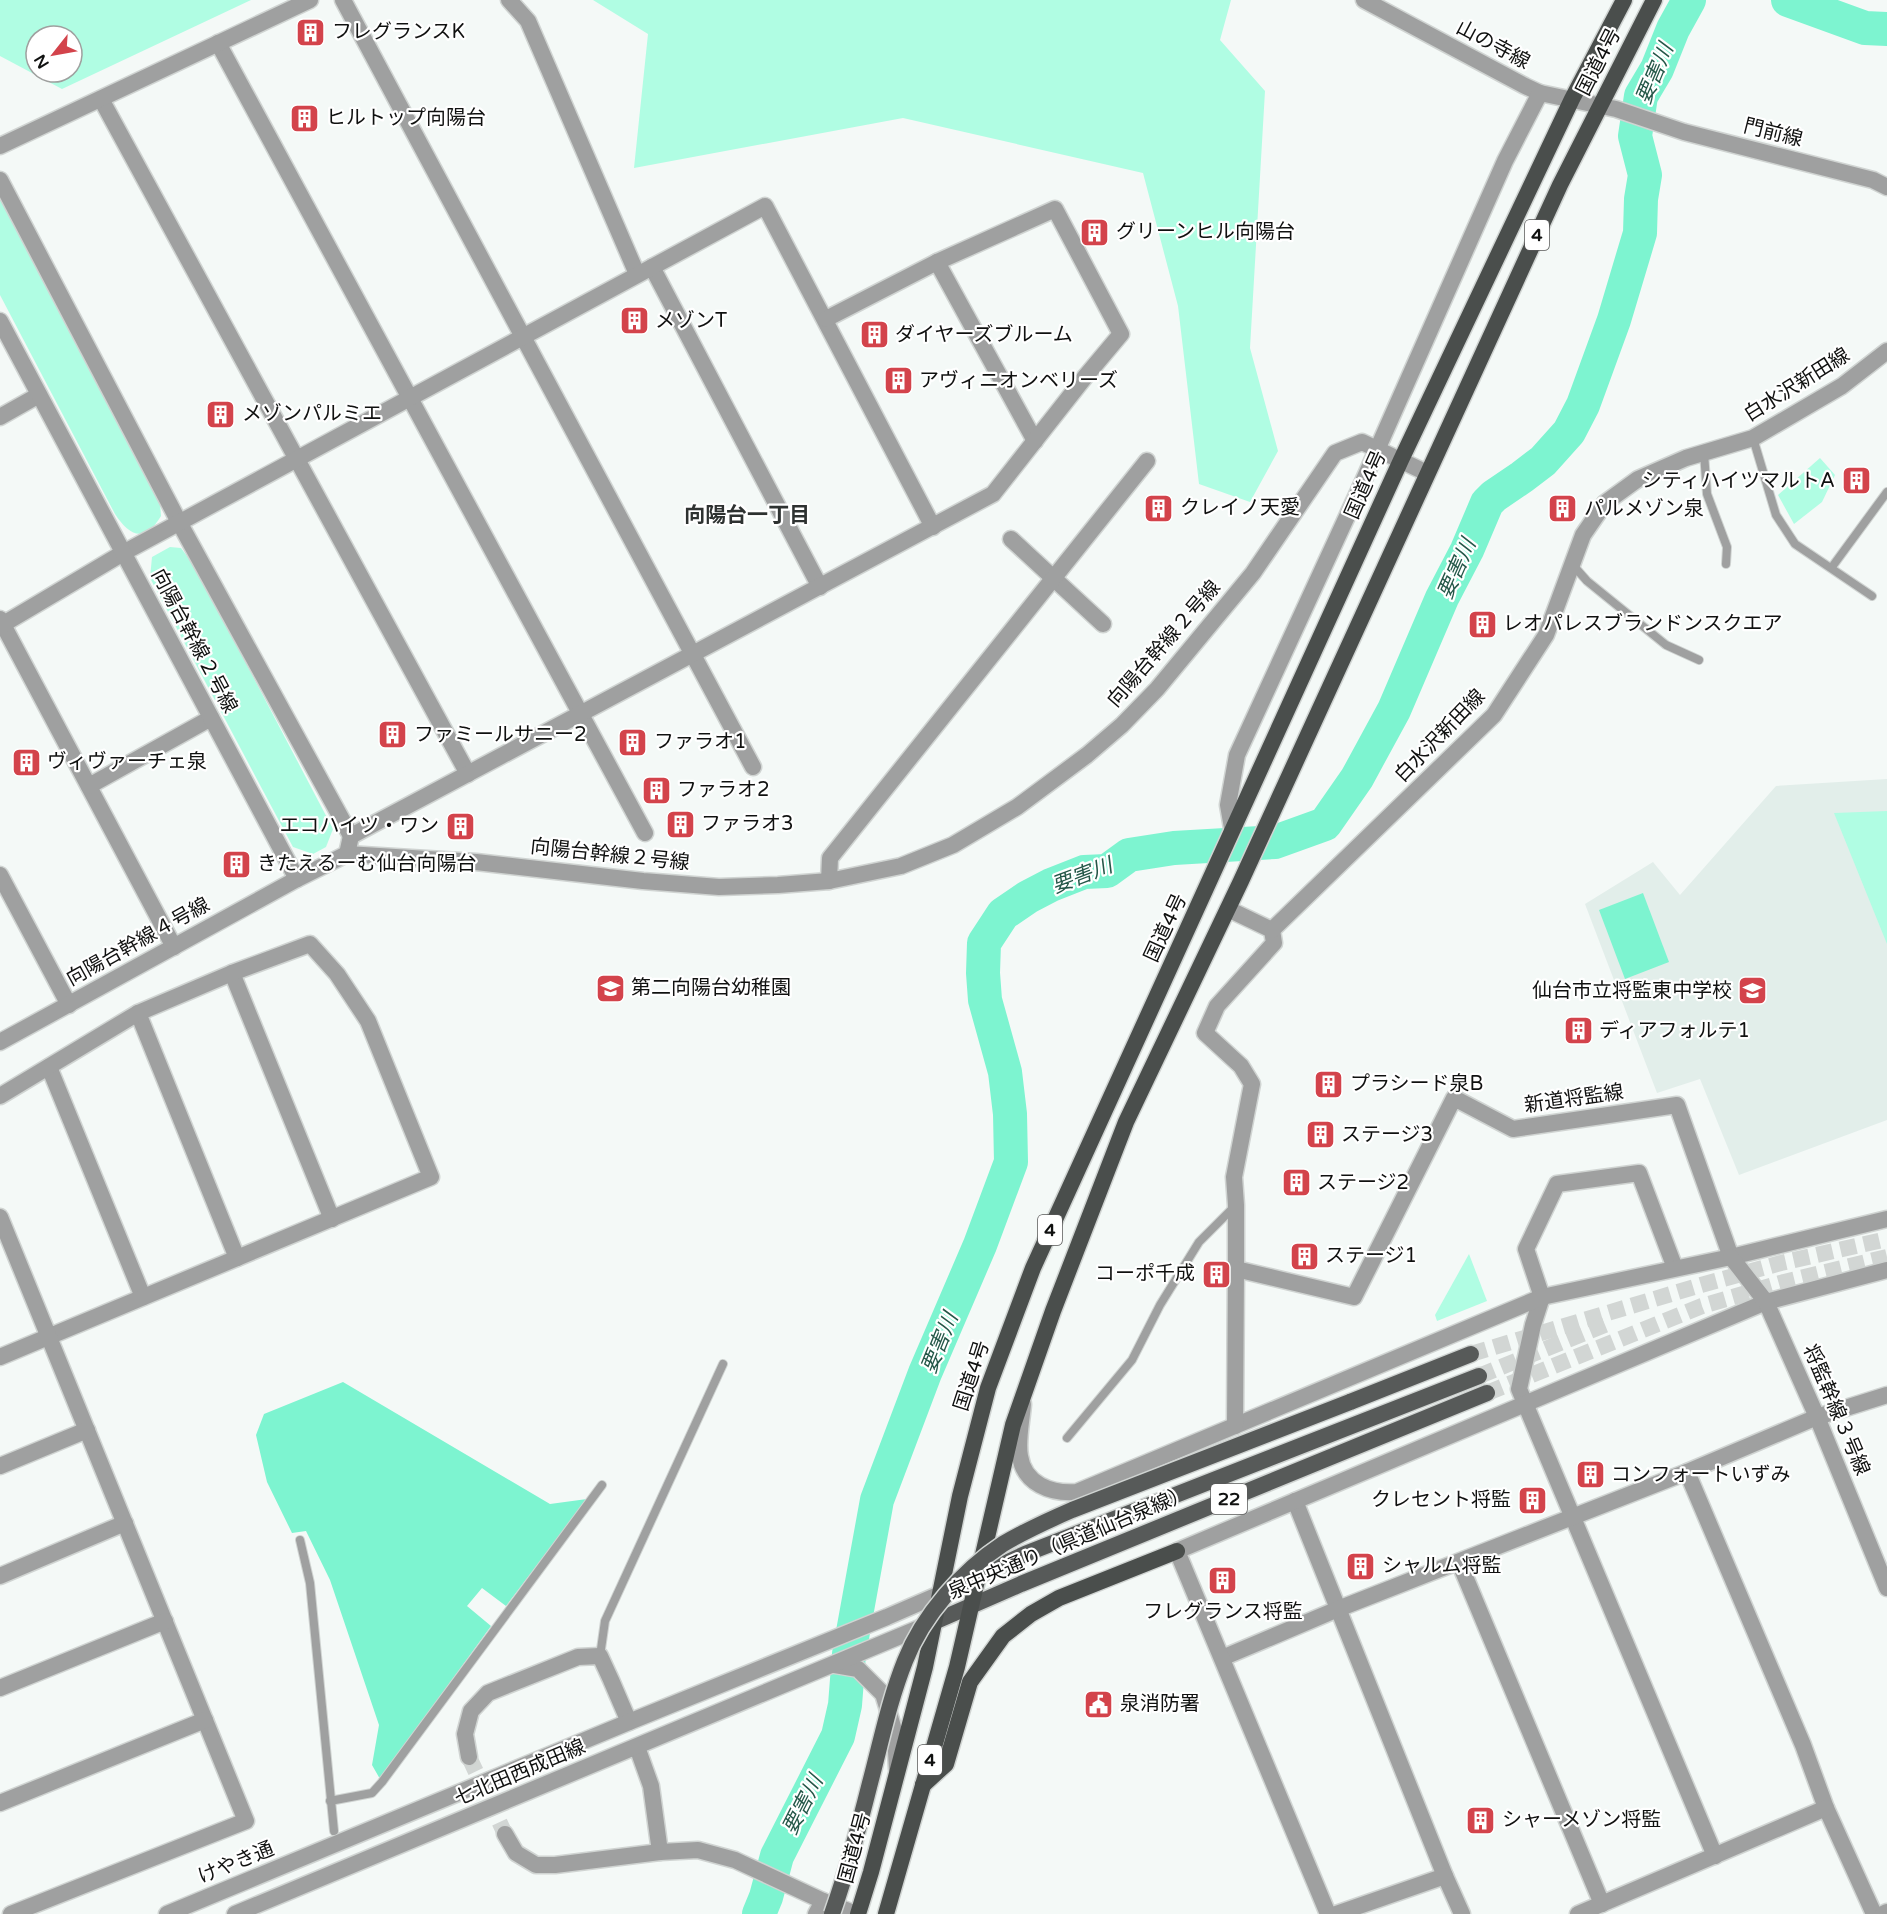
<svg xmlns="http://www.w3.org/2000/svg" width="1887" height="1914" font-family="'Varela Round','Noto Sans JP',sans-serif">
<rect width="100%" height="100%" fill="#f4f9f7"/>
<!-- built -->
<polygon fill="#e2eeea" points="1887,779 1887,1120 1739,1175 1700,1079 1657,1093 1585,904 1653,862 1680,895 1776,786"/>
<!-- green -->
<g fill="#b0fde3" fill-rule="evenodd">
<path d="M 0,0 L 251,0 L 62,89 L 0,56 ZM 36,36 L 72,36 L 72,72 L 36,72 Z"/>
<polygon points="593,0 1231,0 1220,40 1265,91 1250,348 1278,451 1250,502 1199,484 1178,306 1143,173 903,118 634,168 648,34"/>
<path d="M 0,198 L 151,482 L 160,503 L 161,516 C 145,543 130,537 115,514 L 0,295 Z"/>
<polygon points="1820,458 1835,475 1822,502 1794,524 1778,495"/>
<polygon points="170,547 181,548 196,568 333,829 326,847 313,854 293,847 150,578 152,557"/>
<polygon points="1887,811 1887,944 1834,813"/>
<polygon points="1469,1254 1487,1301 1437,1321 1435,1315"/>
</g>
<!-- water -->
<g fill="#7df4d0">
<polygon points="1643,893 1669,962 1625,979 1599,910"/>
<polygon points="343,1382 550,1504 587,1499 506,1606 482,1588 467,1606 491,1626 380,1779 372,1765 379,1725 330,1580 306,1531 292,1533 267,1482 256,1435 264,1414"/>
</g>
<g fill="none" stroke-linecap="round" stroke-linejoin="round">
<!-- river -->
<g stroke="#7df4d0" stroke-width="34">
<polyline points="1788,0 1865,28 1887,29"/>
<polyline points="759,1914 766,1897 777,1856 838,1736 845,1705 849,1654 877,1500 925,1373 980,1245 1011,1162 1010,1114 1005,1072 985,1000 983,973 984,943 1003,914 1028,897 1051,885 1084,872 1107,871 1129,855 1174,848 1275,842 1325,824 1357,778 1394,710 1442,598 1467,550 1487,503 1494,496 1522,477 1543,461 1569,432 1583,405 1614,320 1640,233 1641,199 1645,175 1635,136 1641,96 1657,69 1673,29 1689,0"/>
</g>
<!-- tertiary-tunnel -->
<polyline stroke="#d2d6d4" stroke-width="16" stroke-dasharray="16 8" stroke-linecap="butt" points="469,1757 505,1834"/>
<!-- primary-tunnel -->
<g stroke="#d2d6d4" stroke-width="16" stroke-dasharray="16 8" stroke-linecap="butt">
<polyline points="1471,1354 1701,1285 1781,1263 1887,1239"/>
<polyline points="1479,1376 1612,1322"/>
<polyline points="1487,1393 1702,1306 1784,1282 1887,1257"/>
</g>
<defs>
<g id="service">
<polyline points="1753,438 1776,515 1795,544 1872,596"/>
<polyline points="1704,453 1707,494 1727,547 1726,564"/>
<polyline points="1572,564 1587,581 1666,645 1699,660"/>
<polyline points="1832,567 1887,492"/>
<polyline points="1067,1438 1132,1360 1160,1305 1199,1242 1235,1206"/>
<polyline points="300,1540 310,1583 334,1831"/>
<polyline points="600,1656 605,1621 723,1364"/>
<polyline points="330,1801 372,1793 382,1782 602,1485"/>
</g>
<g id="minor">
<polyline points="343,0 753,767"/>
<polyline points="509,0 528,21 637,274"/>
<polyline points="1364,0 1525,86 1540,93"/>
<polyline points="218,43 645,833"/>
<polyline points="101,99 468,774"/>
<polyline points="0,146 310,0"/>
<polyline points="0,180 179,522 351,836"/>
<polyline points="937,262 1035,441"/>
<polyline points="652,267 820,587"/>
<polyline points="0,417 39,395"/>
<polyline points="1011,539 1103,624"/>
<polyline points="0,619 174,947"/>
<polyline points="0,626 123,553 765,206 933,527"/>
<polyline points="89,786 211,718"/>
<polyline points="1232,828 1228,805 1237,755 1361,486 1505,161 1540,93 1616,109 1684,132 1873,180 1887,187"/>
<polyline points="347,854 351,836 993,494 1085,377 1121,334 1055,209 937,262 826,319"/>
<polyline points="0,875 69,1005"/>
<polyline points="829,881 830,858 1147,461"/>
<polyline points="1228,909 1272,930 1274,943 1217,1006 1205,1033 1241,1066 1252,1084 1234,1177 1236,1205 1236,1269 1354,1297 1454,1098 1513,1129 1677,1105 1731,1257"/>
<polyline points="1272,930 1494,715 1546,635 1583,535 1605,503 1638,479 1686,458 1753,438 1842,386 1887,351"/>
<polyline points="232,973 332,1219"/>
<polyline points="138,1013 237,1258"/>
<polyline points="49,1067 143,1297"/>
<polyline points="0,1096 138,1013 232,973 310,944 337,974 368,1021 431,1177 0,1357"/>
<polyline points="0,1217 246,1821 11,1914"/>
<polyline points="1675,1268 1639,1173 1557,1184 1526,1249 1542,1297 1533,1325 1519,1389 1715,1856"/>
<path d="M 1023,1404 C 1022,1419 1017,1441 1020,1456 C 1024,1484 1051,1494 1077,1492 L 1542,1297 L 1731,1257 L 1887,1219"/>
<polyline points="1235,1426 1236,1269"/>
<polyline points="0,1466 87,1430"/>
<polyline points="1687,1472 1803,1745 1826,1808 1874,1914"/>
<polyline points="1295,1501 1445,1876 1462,1914"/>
<polyline points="1459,1562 1602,1904"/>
<polyline points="0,1576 125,1523"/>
<polyline points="1222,1658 1338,1609 1687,1472 1817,1417 1887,1395"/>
<polyline points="0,1688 165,1621"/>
<polyline points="0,1803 205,1720"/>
<polyline points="816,1914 823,1901"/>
<polyline points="1328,1914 1177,1551 1766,1302 1887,1270"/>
<polyline points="1336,1914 1445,1876"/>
<polyline points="1578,1914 1826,1808"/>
</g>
<g id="tertiary">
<polyline points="0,321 297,879 347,854 476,862 643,881 719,887 778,885 829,881 901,866 953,845 1017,807 1087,755 1122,725 1157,689 1253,573 1335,453 1362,442 1427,473"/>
<polyline points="0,1042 297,879"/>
<polyline points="1731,1257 1766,1302 1817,1417 1887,1588"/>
<polyline points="835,1665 858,1669 883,1694 895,1733 897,1769"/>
<polyline points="637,1747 651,1786 660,1852"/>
<polyline points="469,1757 465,1734 471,1711 488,1693 578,1657 600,1656 611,1680 629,1722"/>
<polyline points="505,1834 516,1853 536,1865 555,1865 660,1852 698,1850 735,1860 823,1901 856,1914"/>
<polyline points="167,1914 629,1722 887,1617 940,1594"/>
<polyline points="235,1914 929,1624"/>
<polyline points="1883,1914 1887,1912"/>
</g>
<g id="primary">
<polyline points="1350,1402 1471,1354"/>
<polyline points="967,1581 1025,1554 1479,1376"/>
<polyline points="934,1622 1021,1584 1487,1393"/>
</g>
<g id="trunk">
<polyline points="923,1785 946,1764 970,1682 1003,1636 1031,1614 1059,1598 1177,1551"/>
<polyline points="858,1914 871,1872 925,1667 960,1496 988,1388 1033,1268 1401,460 1572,99 1624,0"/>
<polyline points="886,1914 957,1667 1013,1425 1053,1311 1126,1122 1241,881 1560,185 1654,0"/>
</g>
</defs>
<!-- service casing -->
<use href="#service" stroke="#d0d4d2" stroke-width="10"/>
<!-- minor casing -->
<use href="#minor" stroke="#d0d4d2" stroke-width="19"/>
<!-- tertiary casing -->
<use href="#tertiary" stroke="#d0d4d2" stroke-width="19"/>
<!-- primary casing -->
<use href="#primary" stroke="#d0d4d2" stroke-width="19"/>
<!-- trunk casing -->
<use href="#trunk" stroke="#d0d4d2" stroke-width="19"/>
<!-- service -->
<use href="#service" stroke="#9fa0a0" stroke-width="8"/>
<!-- minor -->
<use href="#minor" stroke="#9fa0a0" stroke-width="16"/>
<!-- tertiary -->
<use href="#tertiary" stroke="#9fa0a0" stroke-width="16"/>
<!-- primary -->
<use href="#primary" stroke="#575a59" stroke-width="16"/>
<!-- trunk -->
<use href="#trunk" stroke="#4a4e4c" stroke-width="16"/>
<defs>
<path id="primary-bridge" d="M 832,1914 C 847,1871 859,1827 870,1783 C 881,1742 889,1701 905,1661 C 923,1615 962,1571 1003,1544 C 1025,1531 1049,1520 1072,1510 L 1350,1402"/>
</defs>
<!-- primary-bridge casing -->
<use href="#primary-bridge" stroke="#d0d4d2" stroke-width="19" stroke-linecap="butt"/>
<!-- primary-bridge -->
<use href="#primary-bridge" stroke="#575a59" stroke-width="16"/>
</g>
<!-- icons -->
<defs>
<symbol id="building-square" viewBox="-11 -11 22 22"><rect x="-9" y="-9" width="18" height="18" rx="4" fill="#d3434b" stroke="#fff"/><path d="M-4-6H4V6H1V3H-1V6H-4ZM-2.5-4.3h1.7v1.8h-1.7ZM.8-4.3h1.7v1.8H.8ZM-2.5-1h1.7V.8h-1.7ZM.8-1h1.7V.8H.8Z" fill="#fff"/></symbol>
<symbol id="school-square" viewBox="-11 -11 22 22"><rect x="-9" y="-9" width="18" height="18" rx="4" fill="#d3434b" stroke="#fff"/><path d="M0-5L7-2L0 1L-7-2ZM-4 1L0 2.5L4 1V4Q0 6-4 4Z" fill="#fff"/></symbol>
<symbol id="civic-square" viewBox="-11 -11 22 22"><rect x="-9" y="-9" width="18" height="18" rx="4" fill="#d3434b" stroke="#fff"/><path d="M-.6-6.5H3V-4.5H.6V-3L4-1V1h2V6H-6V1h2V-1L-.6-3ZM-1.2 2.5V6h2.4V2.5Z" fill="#fff"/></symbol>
</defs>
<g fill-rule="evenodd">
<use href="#building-square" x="294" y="16" width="33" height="33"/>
<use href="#building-square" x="288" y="102" width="33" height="33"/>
<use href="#building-square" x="1078" y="216" width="33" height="33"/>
<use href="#building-square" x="618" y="304" width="33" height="33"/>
<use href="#building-square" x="858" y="318" width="33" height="33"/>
<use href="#building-square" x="882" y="364" width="33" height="33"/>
<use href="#building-square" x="204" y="398" width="33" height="33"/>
<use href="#building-square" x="1840" y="464" width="33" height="33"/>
<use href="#building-square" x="1142" y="492" width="33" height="33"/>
<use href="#building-square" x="1546" y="492" width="33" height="33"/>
<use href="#building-square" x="1466" y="608" width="33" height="33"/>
<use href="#building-square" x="376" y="718" width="33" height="33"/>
<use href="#building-square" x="616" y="726" width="33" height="33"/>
<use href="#building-square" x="10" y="746" width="33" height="33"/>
<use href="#building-square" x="640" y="774" width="33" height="33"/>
<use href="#building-square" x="664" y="808" width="33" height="33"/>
<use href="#building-square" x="444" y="810" width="33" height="33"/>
<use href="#building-square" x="220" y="848" width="33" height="33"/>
<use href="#school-square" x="594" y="972" width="33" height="33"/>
<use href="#school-square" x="1736" y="974" width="33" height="33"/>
<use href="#building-square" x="1562" y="1014" width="33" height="33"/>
<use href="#building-square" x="1312" y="1068" width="33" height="33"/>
<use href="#building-square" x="1304" y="1118" width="33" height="33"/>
<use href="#building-square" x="1280" y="1166" width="33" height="33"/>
<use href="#building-square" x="1288" y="1240" width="33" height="33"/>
<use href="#building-square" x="1200" y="1258" width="33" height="33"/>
<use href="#building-square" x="1574" y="1458" width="33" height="33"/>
<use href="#building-square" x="1516" y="1484" width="33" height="33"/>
<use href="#building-square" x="1344" y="1550" width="33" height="33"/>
<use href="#building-square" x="1206" y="1564" width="33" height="33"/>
<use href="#civic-square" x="1082" y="1688" width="33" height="33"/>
<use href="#building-square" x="1464" y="1804" width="33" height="33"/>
</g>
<g text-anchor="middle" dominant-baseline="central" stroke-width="4.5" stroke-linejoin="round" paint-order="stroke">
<!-- shield labels -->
<g fill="#fff" stroke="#585858" stroke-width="1.5">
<rect x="1525" y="220" width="24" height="30" rx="4.5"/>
<rect x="1038" y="1215" width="24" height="30" rx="4.5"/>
<rect x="1211" y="1484" width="36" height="30" rx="4.5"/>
<rect x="918" y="1745" width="24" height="30" rx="4.5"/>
</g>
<g font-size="18" font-weight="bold" fill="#101110">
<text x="1537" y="235">4</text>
<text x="1050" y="1230">4</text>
<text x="1229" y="1499">22</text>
<text x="930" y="1760">4</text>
</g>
<!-- poi labels -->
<g font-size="20" fill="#101110" stroke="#fff" text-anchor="start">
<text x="332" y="32">フレグランスK</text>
<text x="326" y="118">ヒルトップ向陽台</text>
<text x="1116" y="232">グリーンヒル向陽台</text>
<text x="655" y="321">メゾンT</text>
<text x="895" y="335">ダイヤーズブルーム</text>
<text x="919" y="381">アヴィニオンベリーズ</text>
<text x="242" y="414">メゾンパルミエ</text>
<text x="1835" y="481" text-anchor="end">シティハイツマルトA</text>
<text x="1180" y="508">クレイノ天愛</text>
<text x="1584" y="509">パルメゾン泉</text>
<text x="1503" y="624">レオパレスブランドンスクエア</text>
<text x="414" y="735">ファミールサニー2</text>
<text x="654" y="742">ファラオ1</text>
<text x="47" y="762">ヴィヴァーチェ泉</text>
<text x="677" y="790">ファラオ2</text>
<text x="701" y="824">ファラオ3</text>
<text x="439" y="826" text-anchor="end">エコハイツ・ワン</text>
<text x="257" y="864">きたえるーむ仙台向陽台</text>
<text x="631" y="988">第二向陽台幼稚園</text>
<text x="1732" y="991" text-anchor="end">仙台市立将監東中学校</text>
<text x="1599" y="1031">ディアフォルテ1</text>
<text x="1350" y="1084">プラシード泉B</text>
<text x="1341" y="1135">ステージ3</text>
<text x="1317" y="1183">ステージ2</text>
<text x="1325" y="1256">ステージ1</text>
<text x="1195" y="1274" text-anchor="end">コーポ千成</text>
<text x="1611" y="1475">コンフォートいずみ</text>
<text x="1511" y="1500" text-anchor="end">クレセント将監</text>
<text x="1382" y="1566">シャルム将監</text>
<text x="1223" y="1612" text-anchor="middle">フレグランス将監</text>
<text x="1120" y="1704">泉消防署</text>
<text x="1502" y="1820">シャーメゾン将監</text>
</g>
<!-- street labels -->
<g font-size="20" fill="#101110" stroke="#fff">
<text transform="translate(1493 45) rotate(28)">山の寺線</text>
<text transform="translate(1599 62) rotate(-63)">国道4号</text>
<text transform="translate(1773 133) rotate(14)">門前線</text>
<text transform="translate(1797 385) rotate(-32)">白水沢新田線</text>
<text transform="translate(1366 485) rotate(-66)">国道4号</text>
<text transform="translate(194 641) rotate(62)">向陽台幹線２号線</text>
<text transform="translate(1164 644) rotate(-49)">向陽台幹線２号線</text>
<text transform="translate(1440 736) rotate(-46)">白水沢新田線</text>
<text transform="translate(610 855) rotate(6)">向陽台幹線２号線</text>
<text transform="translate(1166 928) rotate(-65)">国道4号</text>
<text transform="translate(138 942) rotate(-29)">向陽台幹線４号線</text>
<text transform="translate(1574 1099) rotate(-8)">新道将監線</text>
<text transform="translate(972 1376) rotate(-72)">国道4号</text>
<text transform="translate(1836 1410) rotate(67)">将監幹線３号線</text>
<text transform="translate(1069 1543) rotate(-23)">泉中央通り（県道仙台泉線）</text>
<text transform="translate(520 1773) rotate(-23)">七北田西成田線</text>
<text transform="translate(855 1848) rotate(-75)">国道4号</text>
<text transform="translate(236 1863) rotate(-22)">けやき通</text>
</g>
<!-- water labels -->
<g font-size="21" font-style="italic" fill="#245748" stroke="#fff">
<text transform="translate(1655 74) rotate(-67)">要害川</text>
<text transform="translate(1457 569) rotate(-66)">要害川</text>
<text transform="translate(1082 876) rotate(-21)">要害川</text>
<text transform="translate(940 1343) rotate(-68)">要害川</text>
<text transform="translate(803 1805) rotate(-63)">要害川</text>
</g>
<!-- neighbourhood labels -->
<g font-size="21" font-weight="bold" fill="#2e3231" stroke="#fff">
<text x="747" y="515">向陽台一丁目</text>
</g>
</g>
<!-- north arrow -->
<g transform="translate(54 54) rotate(239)"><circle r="28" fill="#ffffff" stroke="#9fa09f" stroke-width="1.5"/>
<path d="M0-4.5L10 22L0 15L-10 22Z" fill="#d3434b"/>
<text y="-9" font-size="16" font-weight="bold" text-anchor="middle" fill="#101110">N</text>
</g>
</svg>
